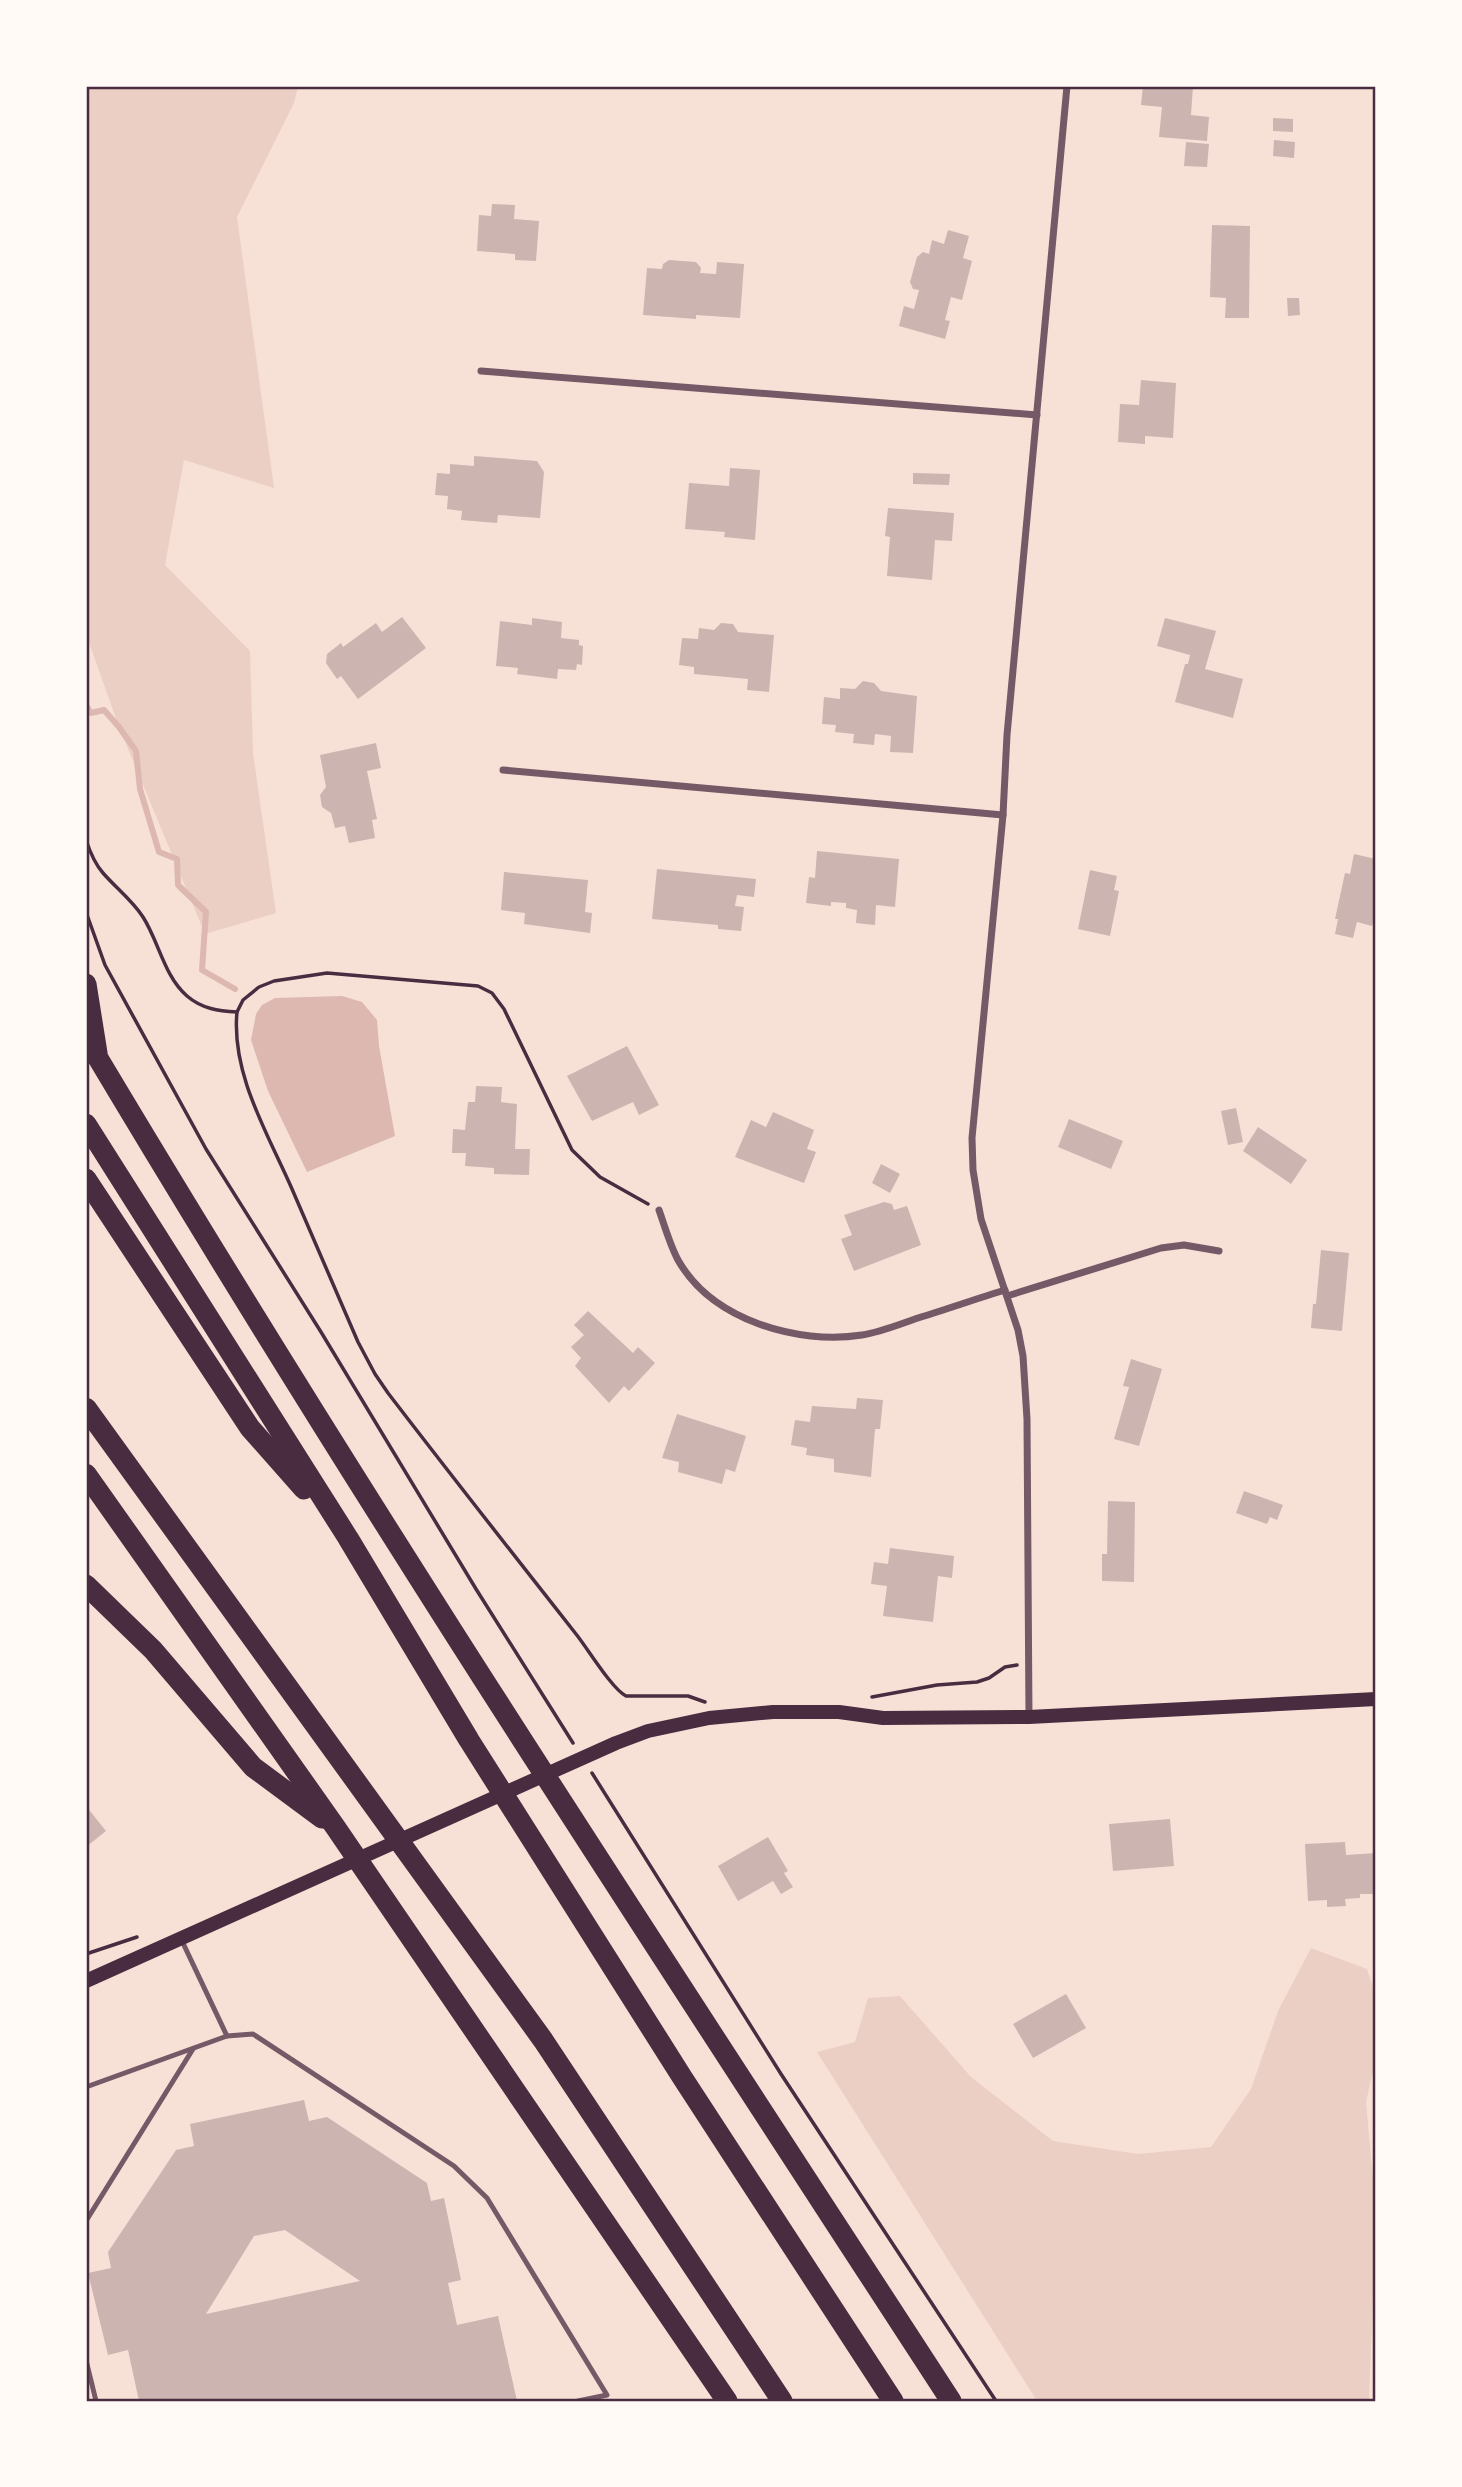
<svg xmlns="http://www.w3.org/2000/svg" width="1462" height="2487" font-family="Karla,sans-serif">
<rect width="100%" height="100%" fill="#f7e1d7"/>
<!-- green -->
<g fill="#ebcfc5">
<polygon points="86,86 298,86 294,103 237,217 274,488 184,460 165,565 250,651 253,753 276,913 205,934 119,727 86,634"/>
<polygon points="1311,1948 1367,1969 1376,1996 1376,2058 1366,2102 1376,2211 1369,2401 1037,2401 817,2052 855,2042 868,1998 900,1996 971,2077 1053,2141 1138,2154 1211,2147 1251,2089 1278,2011"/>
</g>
<!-- water -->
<polygon fill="#dcb8b0" points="342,996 362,1002 377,1020 379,1046 395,1136 307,1172 268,1091 251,1040 256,1014 262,1005 275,998"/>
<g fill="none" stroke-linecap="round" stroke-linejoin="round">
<!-- stream -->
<polyline stroke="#dcb8b0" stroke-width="6" points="86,705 91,713 104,710 119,727 136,751 140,789 159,852 177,859 178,885 206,912 202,970 235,989"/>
</g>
<!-- building -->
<g fill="#ccb4b1" fill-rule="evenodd">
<polygon points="1143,86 1193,86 1191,115 1209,117 1207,141 1159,137 1162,107 1141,105"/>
<polygon points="1273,118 1293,119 1293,132 1273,131"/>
<polygon points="1274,140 1295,142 1294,158 1273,156"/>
<polygon points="1186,142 1209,144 1207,167 1184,166"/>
<polygon points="492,204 515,205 514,219 539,221 536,261 515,260 515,254 477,251 479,215 491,216"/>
<polygon points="1212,225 1250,226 1249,318 1225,318 1226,298 1210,297"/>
<polygon points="948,230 969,236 963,258 972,261 962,300 951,297 945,320 950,321 945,339 899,326 904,306 914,309 919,290 913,289 910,282 917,257 923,252 929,254 932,240 944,244"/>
<polygon points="669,260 696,262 701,268 700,273 716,274 717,262 744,264 740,318 696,315 696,319 643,315 647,268 662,269 663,264"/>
<polygon points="1287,298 1299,298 1300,315 1288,316"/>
<polygon points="1141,380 1176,383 1173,438 1145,436 1145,444 1118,442 1120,404 1139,405"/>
<polygon points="474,456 537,461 544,472 540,518 498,515 497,523 461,520 462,511 447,509 448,496 435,495 437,473 450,474 450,464 474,466"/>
<polygon points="730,468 760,470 755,540 724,537 725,532 685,529 689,483 729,486"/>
<polygon points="913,473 950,474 949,485 913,484"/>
<polygon points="888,508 954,513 952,541 935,540 932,580 887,576 890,537 885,536"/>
<polygon points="402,617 426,648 358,699 341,676 337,679 326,663 327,654 341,643 343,647 376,623 382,632"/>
<polygon points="532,618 562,622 561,638 579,640 579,645 583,646 582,665 577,664 576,670 558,669 557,679 517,674 518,668 496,666 500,621 532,625"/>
<polygon points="1165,618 1216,631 1205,669 1243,679 1233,718 1175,702 1185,664 1188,664 1190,655 1157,646"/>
<polygon points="721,623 733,624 738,632 774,635 769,692 747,690 748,679 694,674 694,667 679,665 682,638 698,639 699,628 714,630"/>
<polygon points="863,681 874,683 881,691 917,696 913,753 890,752 891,736 875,734 874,745 853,743 854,734 835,732 836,725 822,724 824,697 840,699 840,688 855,689"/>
<polygon points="376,743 381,768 367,771 377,819 372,820 375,838 349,843 345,826 335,828 331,813 322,807 320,795 326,787 320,755"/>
<polygon points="817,851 899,859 895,907 876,905 875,925 856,923 857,910 846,908 846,903 831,902 831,906 806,903 809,877 815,878"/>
<polygon points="1354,854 1376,859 1376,910 1372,926 1357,922 1353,938 1335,934 1338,919 1335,919 1345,873 1350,874"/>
<polygon points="657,869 756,879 754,897 737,895 735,906 744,907 741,931 718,929 718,925 652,919"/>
<polygon points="1090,870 1117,876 1114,890 1119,891 1110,936 1078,929"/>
<polygon points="504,872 588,880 585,912 592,913 590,933 524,924 525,913 501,910"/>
<polygon points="627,1046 659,1105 639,1115 633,1102 592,1121 567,1076"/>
<polygon points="476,1086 502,1087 501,1102 517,1104 515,1149 530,1149 529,1175 494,1174 494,1168 465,1166 466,1153 452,1153 453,1129 465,1130 468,1102 475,1102"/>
<polygon points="1236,1108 1243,1142 1228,1145 1221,1111"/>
<polygon points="773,1112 814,1130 807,1149 816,1152 804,1183 735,1157 751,1120 766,1127"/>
<polygon points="1069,1119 1123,1141 1111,1169 1058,1147"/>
<polygon points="1258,1127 1307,1160 1291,1184 1243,1151"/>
<polygon points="881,1164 900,1174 890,1193 872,1183"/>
<polygon points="884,1202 892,1204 894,1210 907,1206 921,1245 854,1271 841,1239 852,1235 844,1215"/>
<polygon points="1321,1250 1349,1253 1342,1331 1311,1328 1313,1304 1316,1304"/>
<polygon points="588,1311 633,1353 638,1347 655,1363 629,1391 624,1386 609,1403 575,1366 581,1358 571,1347 584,1335 574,1325"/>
<polygon points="1131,1359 1162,1369 1139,1446 1114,1439 1129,1387 1123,1386"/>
<polygon points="857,1398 883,1400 880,1429 875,1429 871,1477 834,1472 834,1459 806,1455 807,1448 791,1445 795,1420 810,1422 812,1406 856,1409"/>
<polygon points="677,1414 746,1436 735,1472 726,1469 722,1484 678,1472 679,1462 662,1458"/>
<polygon points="1244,1491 1283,1505 1277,1520 1270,1517 1267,1524 1236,1513"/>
<polygon points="1108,1501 1135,1502 1134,1582 1102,1581 1102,1554 1107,1554"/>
<polygon points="890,1548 954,1556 952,1578 938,1576 933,1622 883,1616 887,1586 871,1584 874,1562 888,1564"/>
<polygon points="86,1806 106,1831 86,1847"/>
<polygon points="1170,1819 1174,1866 1113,1871 1109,1824"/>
<polygon points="768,1837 788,1871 784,1873 793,1887 781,1894 773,1881 738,1901 718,1866"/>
<polygon points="1345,1842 1346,1855 1376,1853 1376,1894 1360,1894 1360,1898 1345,1899 1346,1906 1327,1907 1327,1900 1308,1901 1305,1844"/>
<polygon points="1066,1994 1086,2028 1033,2058 1013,2024"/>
<path d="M 304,2100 L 309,2121 L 327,2117 L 427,2183 L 431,2201 L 444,2198 L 461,2280 L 448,2283 L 457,2325 L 498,2316 L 517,2401 L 139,2401 L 128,2350 L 108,2355 L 88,2273 L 111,2268 L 108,2252 L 176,2150 L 194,2146 L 190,2124 ZM 285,2230 L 360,2281 L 206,2314 L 254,2236 Z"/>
</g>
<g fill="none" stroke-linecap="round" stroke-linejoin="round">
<!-- path -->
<g stroke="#4a2c40" stroke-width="3.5">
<path d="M 86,840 C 90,852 95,864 103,873 C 116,888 132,900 143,917 C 159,942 164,976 187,996 C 202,1009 219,1011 237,1012 C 231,1074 268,1134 292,1189 C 314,1240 336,1291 358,1342 L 375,1374 L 388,1393 C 450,1474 513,1554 576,1634 C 588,1649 612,1689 626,1696 L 688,1696 L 705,1702"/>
<polyline points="86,912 105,965 206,1149 321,1332 476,1589 573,1743"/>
<polyline points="237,1012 243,1000 259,987 274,981 327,973 478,986 492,993 504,1009 572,1150 600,1177 648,1204"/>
<polyline points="872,1697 937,1685 977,1682 989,1678 1005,1667 1017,1665"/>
<polyline points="592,1773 781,2074 996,2401"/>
<polyline points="86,1954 137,1937"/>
</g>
<!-- service -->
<g stroke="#755966" stroke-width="5">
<polyline points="182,1941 227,2036"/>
<polyline points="86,2087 227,2036 253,2034 454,2166 487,2198 607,2395 578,2401"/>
<polyline points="86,2221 193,2049"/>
<polyline points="86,2360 96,2401"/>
</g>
<!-- minor -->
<g stroke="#755966" stroke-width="7">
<polyline points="481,371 1037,415"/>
<polyline points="503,770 1003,815"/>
<path d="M 659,1210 C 665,1227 670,1245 678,1260 C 712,1320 797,1345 862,1335 C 881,1332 900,1324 918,1318 C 947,1309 976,1299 1005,1290"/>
<polyline points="1007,1296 1161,1248 1184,1245 1219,1251"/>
<polyline points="1029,1717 1027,1419 1023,1356 1018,1330 981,1219 973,1170 972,1138 1003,815 1007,735 1067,86"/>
</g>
<!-- secondary -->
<polyline stroke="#4a2c40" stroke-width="14" points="86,1981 616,1743 648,1731 709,1718 773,1712 839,1712 883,1718 1029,1717 1376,1699"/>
<!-- motorway -->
<g stroke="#4a2c40" stroke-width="21">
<polyline points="86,984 97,1053"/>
<path d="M 86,1038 C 361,1500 658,1950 951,2401"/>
<polyline points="86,1124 348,1538 469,1740 682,2077 893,2401"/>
<polyline points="86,1179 250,1428 304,1489"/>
<polyline points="86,1408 543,2040 782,2401"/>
<polyline points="86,1474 336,1828 727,2401"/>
<polyline points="86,1585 153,1650 253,1767 322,1818"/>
</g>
</g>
<!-- border -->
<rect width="1462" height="2487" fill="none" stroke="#fffaf5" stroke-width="175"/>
<rect x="88" y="88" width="1286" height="2312" fill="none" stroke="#4a2c40" stroke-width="2.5"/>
</svg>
